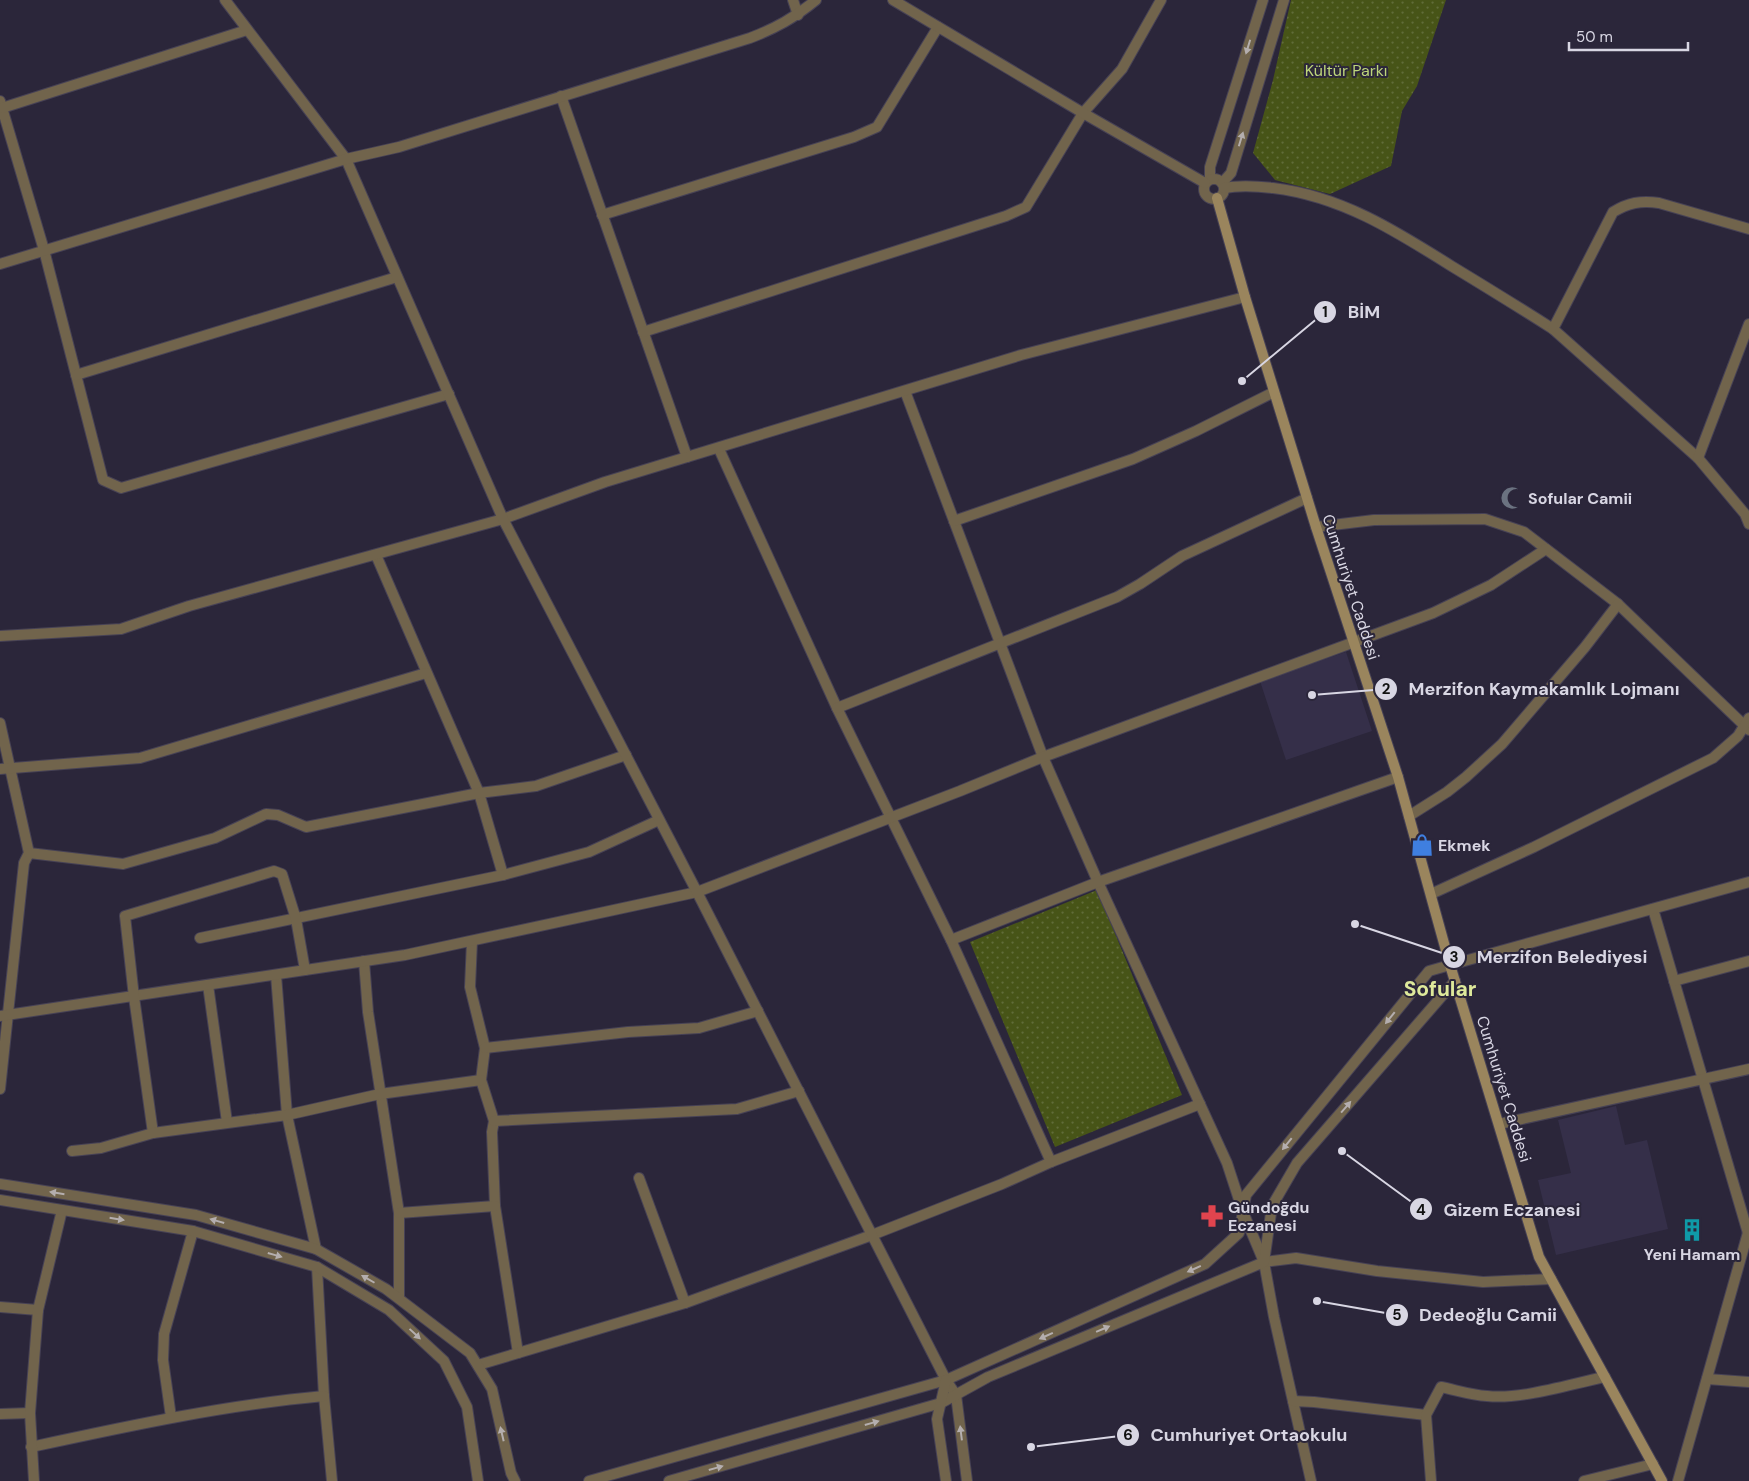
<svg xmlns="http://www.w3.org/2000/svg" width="1749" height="1481" font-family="'DM Sans',sans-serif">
<defs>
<pattern id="green-dots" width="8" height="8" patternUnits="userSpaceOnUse" patternTransform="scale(1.25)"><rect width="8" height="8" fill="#475417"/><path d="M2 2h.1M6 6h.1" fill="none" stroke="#616c39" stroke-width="1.8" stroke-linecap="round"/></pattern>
</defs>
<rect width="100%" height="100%" fill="#2b263a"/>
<!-- built -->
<g fill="#352f49">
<polygon points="1346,652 1372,731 1286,760 1260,681"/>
<polygon points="1616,1106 1625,1145 1647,1140 1668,1229 1556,1255 1538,1180 1571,1173 1558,1120"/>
</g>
<!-- green -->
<g fill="url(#green-dots)">
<polygon points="1291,0 1446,0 1417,86 1402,111 1391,166 1330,194 1275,180 1253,153 1273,80"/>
<polygon points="1097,890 1182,1095 1055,1147 970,942"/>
</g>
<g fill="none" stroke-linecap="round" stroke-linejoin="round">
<defs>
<g id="minor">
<polyline points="561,96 687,457"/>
<polyline points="0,101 44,250 103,480 121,488 449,394"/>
<polyline points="2,108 247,30"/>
<polyline points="1210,179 1210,167 1263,0"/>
<circle cx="1214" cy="189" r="10"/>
<polyline points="1222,183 1231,173 1284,0"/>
<path d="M 1224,188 C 1240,185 1256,186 1273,188 C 1341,196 1396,231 1453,267 C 1486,287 1520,308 1553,329"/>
<polyline points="602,215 854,137 877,127 938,27"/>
<path d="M 1749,229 L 1659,203 C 1641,200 1628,203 1613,212 L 1553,329 L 1698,458 L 1745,514 L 1749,524"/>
<polyline points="643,332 1006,216 1026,207 1083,113 1122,69 1161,0"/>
<polyline points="76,375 397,277"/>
<polyline points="905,391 1043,757 1098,882 1227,1163 1243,1212 1264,1262 1274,1317 1311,1481"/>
<polyline points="719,449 837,708 951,940 1051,1162"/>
<polyline points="1698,458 1749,324"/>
<polyline points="954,521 1133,459 1196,431 1274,392"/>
<polyline points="1316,527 1374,520 1485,519 1524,532 1618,604 1749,730"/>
<polyline points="376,555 479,793 503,875"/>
<polyline points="0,636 121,629 189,606 503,519 605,482 1021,355 1245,297"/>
<polyline points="837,708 1117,597 1140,584 1182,556 1307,498"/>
<polyline points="0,723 29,853 24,863 0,1089"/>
<polyline points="0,769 140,758 426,673"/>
<polyline points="1409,816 1447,792 1466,777 1502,744 1585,647 1618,604"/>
<polyline points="29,853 123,864 215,838 266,814 278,815 306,827 479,793 536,786 626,755"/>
<polyline points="1431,894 1534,847 1713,758 1738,736 1749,718"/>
<polyline points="1653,909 1748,1233"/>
<polyline points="200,938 503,875 589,852 659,820"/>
<polyline points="951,940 1098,882 1398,777"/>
<polyline points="472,941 470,987 485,1048 481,1080 494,1121 492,1132 495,1206 518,1353"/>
<polyline points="364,961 368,1012 399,1213 399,1298"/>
<polyline points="1450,965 1749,882"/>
<polyline points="276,975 287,1115 316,1249"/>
<polyline points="1674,981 1749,961"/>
<polyline points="208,985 227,1122"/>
<polyline points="0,1016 405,955 697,892 960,791 1043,757 1433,613 1491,585 1546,549"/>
<polyline points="485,1048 628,1032 699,1028 758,1011"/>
<polyline points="494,1121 737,1109 799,1091"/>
<polyline points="1499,1124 1749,1069"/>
<polyline points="153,1133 134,997 125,916 274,871 282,874 296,919 305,970"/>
<polyline points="72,1151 101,1148 153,1133 287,1115 380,1094 481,1080"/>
<polyline points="639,1178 685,1303"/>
<polyline points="399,1213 495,1206"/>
<polyline points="1264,1262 1296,1258 1377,1271 1483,1282 1551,1279"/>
<polyline points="317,1267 324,1396 332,1481"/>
<polyline points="0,1307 38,1310"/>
<polyline points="478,1365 685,1303 872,1235 1002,1184 1051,1162 1200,1104"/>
<polyline points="1707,1379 1749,1382"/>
<polyline points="1293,1401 1314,1402 1426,1415"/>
<polyline points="0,1414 30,1413"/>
<polyline points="171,1417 163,1360 164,1334 193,1231"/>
<path d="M 31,1447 C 128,1426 225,1405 324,1396"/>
<polyline points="34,1481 30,1413 38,1310 62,1210"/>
<path d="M 1431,1481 L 1426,1415 L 1441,1387 C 1456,1390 1471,1395 1487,1396 C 1521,1400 1570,1384 1605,1377"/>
</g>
<g id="tertiary">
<polyline points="225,0 346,159 503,519 697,892 946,1380 956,1395 967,1481"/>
<polyline points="793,0 798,15"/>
<polyline points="893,0 1083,113 1205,183"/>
<path d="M 0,264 L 346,159 L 399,147 L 750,38 C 776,28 794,18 816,0"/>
<polyline points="0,1184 196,1215 316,1249 386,1289 470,1353 492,1389 511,1473 515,1481"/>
<polyline points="0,1200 193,1231 317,1267 389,1310 444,1361 467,1407 478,1481"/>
<polyline points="589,1481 946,1380 1205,1264 1239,1233 1246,1195 1429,971 1450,965"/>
<polyline points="669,1481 941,1403 988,1377 1264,1262 1272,1206 1297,1163 1455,981"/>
<polyline points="946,1481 937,1419 946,1380"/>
<polyline points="1584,1481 1653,1464"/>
<polyline points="1678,1481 1749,1229"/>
</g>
<polyline id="secondary" points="1217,198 1245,297 1316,527 1398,777 1450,965 1539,1257 1662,1481"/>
</defs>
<!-- minor casing -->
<use href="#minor" stroke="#474255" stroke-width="12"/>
<!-- tertiary casing -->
<use href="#tertiary" stroke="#474255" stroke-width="12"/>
<!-- secondary casing -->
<use href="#secondary" stroke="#474255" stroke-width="12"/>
<!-- minor -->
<use href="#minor" stroke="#71644c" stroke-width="10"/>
<!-- tertiary -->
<use href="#tertiary" stroke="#71644c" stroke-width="10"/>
<!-- secondary -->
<use href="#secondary" stroke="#9a855d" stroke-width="10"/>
</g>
<!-- one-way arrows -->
<defs><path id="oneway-solid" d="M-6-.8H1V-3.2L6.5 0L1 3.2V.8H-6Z" transform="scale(1.25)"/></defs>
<g fill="#b4aeae">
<use href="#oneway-solid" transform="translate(1248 47) rotate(107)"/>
<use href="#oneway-solid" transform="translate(1241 139) rotate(-73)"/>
<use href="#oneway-solid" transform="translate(1390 1018) rotate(129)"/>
<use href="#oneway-solid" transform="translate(1346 1107) rotate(-49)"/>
<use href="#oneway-solid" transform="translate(1287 1144) rotate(129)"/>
<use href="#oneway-solid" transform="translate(57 1193) rotate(-171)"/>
<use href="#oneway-solid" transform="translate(117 1219) rotate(9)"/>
<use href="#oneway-solid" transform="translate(217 1221) rotate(-164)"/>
<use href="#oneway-solid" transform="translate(275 1255) rotate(16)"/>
<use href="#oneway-solid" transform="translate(1194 1269) rotate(156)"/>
<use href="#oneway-solid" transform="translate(368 1279) rotate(-150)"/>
<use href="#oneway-solid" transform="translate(1103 1329) rotate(-23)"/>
<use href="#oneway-solid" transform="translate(415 1334) rotate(43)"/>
<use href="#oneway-solid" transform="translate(1046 1336) rotate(156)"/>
<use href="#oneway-solid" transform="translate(872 1423) rotate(-16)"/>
<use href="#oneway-solid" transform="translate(961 1433) rotate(-97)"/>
<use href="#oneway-solid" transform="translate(502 1434) rotate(-103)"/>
<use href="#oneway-solid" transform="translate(716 1468) rotate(-16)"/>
</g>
<!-- icons -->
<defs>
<symbol id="mosque-bare" viewBox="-9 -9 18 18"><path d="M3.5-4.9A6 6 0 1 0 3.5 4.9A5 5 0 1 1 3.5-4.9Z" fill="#6b7280" stroke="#2b263a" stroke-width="2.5" paint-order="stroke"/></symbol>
<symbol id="shop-bare" viewBox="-9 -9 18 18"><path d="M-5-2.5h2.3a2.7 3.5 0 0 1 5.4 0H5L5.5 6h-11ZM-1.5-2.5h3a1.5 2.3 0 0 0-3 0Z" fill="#3f7fe0" stroke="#2b263a" stroke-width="2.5" paint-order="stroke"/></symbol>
<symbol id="pharmacy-bare" viewBox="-9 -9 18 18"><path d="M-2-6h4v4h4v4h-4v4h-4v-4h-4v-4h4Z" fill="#e0444e" stroke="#2b263a" stroke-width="2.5" paint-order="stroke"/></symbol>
<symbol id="building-bare" viewBox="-9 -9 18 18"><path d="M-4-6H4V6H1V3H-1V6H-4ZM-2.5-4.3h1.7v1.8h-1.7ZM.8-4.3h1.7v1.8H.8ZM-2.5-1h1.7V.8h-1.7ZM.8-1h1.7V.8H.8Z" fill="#0f9aa8" stroke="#2b263a" stroke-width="2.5" paint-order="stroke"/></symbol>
</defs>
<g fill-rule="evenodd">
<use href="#mosque-bare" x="1496" y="482" width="32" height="32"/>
<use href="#shop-bare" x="1406" y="829" width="32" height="32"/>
<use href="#pharmacy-bare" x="1196" y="1200" width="32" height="32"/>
<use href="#building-bare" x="1676" y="1214" width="32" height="32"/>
</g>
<g text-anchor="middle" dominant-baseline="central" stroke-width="4" stroke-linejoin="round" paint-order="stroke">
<!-- park labels -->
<g font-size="16" fill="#bed67b" stroke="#2b263a">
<text x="1346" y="70">Kültür Parkı</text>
</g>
<!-- poi labels -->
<g font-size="16" font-weight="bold" fill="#d8d6e3" stroke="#2b263a" text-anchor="start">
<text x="1528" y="498">Sofular Camii</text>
<text x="1438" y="845">Ekmek</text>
<text x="1228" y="1207">Gündoğdu<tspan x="1228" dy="18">Eczanesi</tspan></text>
<text x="1692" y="1254" text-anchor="middle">Yeni Hamam</text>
</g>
<!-- street labels -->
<g font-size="16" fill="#d8d6e3" stroke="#2b263a">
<text transform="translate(1351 587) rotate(72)">Cumhuriyet Caddesi</text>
<text transform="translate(1504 1089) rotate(73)">Cumhuriyet Caddesi</text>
</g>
<!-- district labels -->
<g font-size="21" font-weight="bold" fill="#dee99b" stroke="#2b263a">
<text x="1440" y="989">Sofular</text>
</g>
</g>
<!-- callouts -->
<path fill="none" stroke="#d8d6e3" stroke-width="2" d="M1242 381L1325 312M1312 695L1386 689M1355 924L1454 957M1342 1151L1421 1209M1317 1301L1397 1315M1031 1447L1128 1435"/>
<g fill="#d8d6e3" stroke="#2b263a" stroke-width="2">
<circle cx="1242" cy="381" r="5"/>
<circle cx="1312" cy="695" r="5"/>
<circle cx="1355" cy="924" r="5"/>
<circle cx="1342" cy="1151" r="5"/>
<circle cx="1317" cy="1301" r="5"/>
<circle cx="1031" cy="1447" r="5"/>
<circle cx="1325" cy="312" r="12"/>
<circle cx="1386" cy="689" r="12"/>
<circle cx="1454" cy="957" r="12"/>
<circle cx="1421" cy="1209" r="12"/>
<circle cx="1397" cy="1315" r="12"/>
<circle cx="1128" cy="1435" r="12"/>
</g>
<g font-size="15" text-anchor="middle" font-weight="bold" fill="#111">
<text x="1325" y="317">1</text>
<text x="1386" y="694">2</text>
<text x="1454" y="962">3</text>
<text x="1421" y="1215">4</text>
<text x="1397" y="1320">5</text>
<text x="1128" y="1440">6</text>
</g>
<g font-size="18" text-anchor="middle" font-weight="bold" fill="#d8d6e3" stroke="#2b263a" stroke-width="4" stroke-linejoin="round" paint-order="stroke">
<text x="1364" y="318">BİM</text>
<text x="1544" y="695">Merzifon Kaymakamlık Lojmanı</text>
<text x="1562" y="963">Merzifon Belediyesi</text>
<text x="1512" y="1216">Gizem Eczanesi</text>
<text x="1488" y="1321">Dedeoğlu Camii</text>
<text x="1249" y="1441">Cumhuriyet Ortaokulu</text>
</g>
<!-- scale -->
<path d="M1569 42v8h119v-8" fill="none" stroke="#d8d6e3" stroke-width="2.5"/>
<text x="1576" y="42" font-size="15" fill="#d8d6e3" stroke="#2b263a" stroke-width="4" paint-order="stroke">50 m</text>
</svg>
